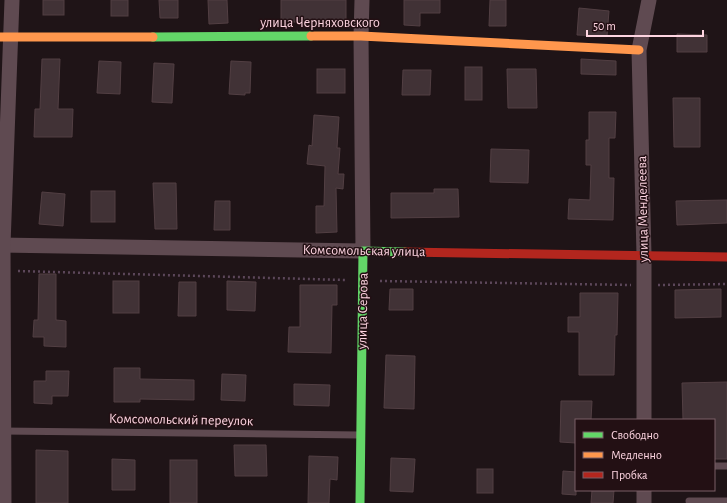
<svg xmlns="http://www.w3.org/2000/svg" width="727" height="503" font-family="'Alegreya Sans',sans-serif">
<rect width="100%" height="100%" fill="#1f1417"/>
<!-- building -->
<g fill="#413236" stroke="#523f43">
<rect x="43" y="0" width="21" height="15"/>
<rect x="111" y="0" width="17" height="16"/>
<polygon points="159,0 178,0 178,18 160,18"/>
<polygon points="208,0 227,0 228,23 209,24"/>
<polygon points="281,0 346,0 346,24 316,24 316,22 281,22"/>
<polygon points="404,0 440,0 440,13 420,13 420,26 404,25"/>
<polygon points="490,0 506,0 506,26 489,26"/>
<polygon points="579,8 609,11 607,36 577,35"/>
<polygon points="677,34 707,35 707,52 677,52"/>
<polygon points="42,59 60,59 58,109 73,109 72,137 34,137 35,109 40,109"/>
<polygon points="581,59 616,61 616,75 581,74"/>
<polygon points="99,61 121,62 120,94 97,93"/>
<polygon points="231,61 251,62 250,93 245,93 245,95 229,94"/>
<polygon points="154,63 174,64 172,103 152,102"/>
<rect x="465" y="67" width="17" height="33"/>
<rect x="317" y="69" width="28" height="24"/>
<polygon points="507,69 536,69 537,108 508,108"/>
<polygon points="403,70 431,70 430,95 402,95"/>
<polygon points="673,98 700,98 700,147 674,147"/>
<polygon points="589,112 616,112 615,138 609,138 609,178 614,178 613,220 568,219 569,199 590,200 591,165 586,165 586,140 589,140"/>
<polygon points="314,115 339,117 337,148 340,148 338,174 344,174 343,189 336,188 337,232 316,233 316,206 324,206 325,166 307,164 309,145 312,146"/>
<polygon points="491,149 529,150 528,183 490,182"/>
<polygon points="153,183 176,183 177,229 155,229"/>
<polygon points="434,189 458,189 459,217 391,218 391,193 434,193"/>
<rect x="91" y="191" width="24" height="31"/>
<polygon points="42,192 65,194 63,226 39,224"/>
<polygon points="727,200 727,223 677,225 676,201"/>
<polygon points="215,201 230,201 230,230 214,230"/>
<polygon points="39,274 56,274 56,320 66,321 66,347 44,346 44,337 33,337 34,320 38,320"/>
<rect x="113" y="281" width="26" height="32"/>
<polygon points="227,281 256,282 255,311 227,310"/>
<polygon points="179,282 196,282 196,316 178,316"/>
<polygon points="300,285 337,285 337,305 332,305 331,353 288,352 289,327 300,327"/>
<polygon points="390,289 413,289 413,310 389,310"/>
<polygon points="721,289 721,317 675,318 675,290"/>
<polygon points="580,293 618,293 617,335 615,335 614,375 579,375 579,332 568,332 568,317 580,317"/>
<polygon points="386,355 415,356 414,409 384,408"/>
<polygon points="114,368 140,368 140,379 194,380 194,400 140,399 140,402 114,402"/>
<polygon points="46,371 69,371 68,396 52,396 52,404 34,403 34,381 46,381"/>
<polygon points="222,374 246,375 245,401 221,400"/>
<polygon points="727,382 727,459 714,459 714,420 683,420 682,383"/>
<polygon points="294,384 330,385 329,406 294,405"/>
<polygon points="561,401 592,401 591,420 576,420 576,443 560,442"/>
<polygon points="234,445 266,445 267,476 235,476"/>
<polygon points="36,450 68,451 68,503 36,503"/>
<polygon points="309,456 338,457 337,480 330,479 329,503 308,503"/>
<polygon points="391,458 415,459 413,492 390,491"/>
<polygon points="112,459 135,460 135,490 112,490"/>
<rect x="170" y="460" width="27" height="43"/>
<rect x="477" y="469" width="16" height="24"/>
<polygon points="563,471 576,472 576,495 562,494"/>
<polygon points="592,490 614,490 613,503 591,503"/>
</g>
<g fill="none" stroke-linecap="round" stroke-linejoin="round">
<!-- path -->
<g stroke="#5c475a" stroke-width="2.5" stroke-dasharray="2 3" stroke-linecap="butt">
<polyline points="18,271 345,280"/>
<polyline points="380,281 631,285"/>
<polyline points="658,285 727,284"/>
</g>
<!-- lane -->
<g stroke="#5f4a51" stroke-width="7">
<polyline points="2,431 360,435"/>
<polyline points="714,466 727,466"/>
<polyline points="689,501 727,501"/>
</g>
<!-- street -->
<g stroke="#5f4a51" stroke-width="15">
<polyline points="0,245 363,251 361,36 362,0"/>
<polyline points="644,420 644,255 639,50 649,0"/>
<polyline points="644,490 644,503"/>
<polyline points="4,503 3,245 12,0"/>
</g>
<!-- fast -->
<g stroke="#63d668" stroke-width="9">
<polyline points="153,37 311,36"/>
<polyline points="360,503 363,251 405,252"/>
</g>
<!-- slow -->
<g stroke="#ff974d" stroke-width="9">
<polyline points="311,36 361,36 639,50"/>
<polyline points="0,37 153,37"/>
</g>
<!-- jam -->
<polyline stroke="#b3261e" stroke-width="9" points="405,252 727,257"/>
</g>
<g text-anchor="middle" dominant-baseline="central" stroke-width="3" stroke-linejoin="round" paint-order="stroke">
<!-- street labels -->
<g font-size="14" fill="#fdd4e0" stroke="#231014">
<text x="320" y="23">улица Черняховского</text>
<text transform="translate(643 209) rotate(-91)">улица Менделеева</text>
<text transform="translate(364 251) rotate(1)">Комсомольская улица</text>
<text transform="translate(363 311) rotate(-89)">улица Серова</text>
<text transform="translate(181 420) rotate(1)">Комсомольский переулок</text>
</g>
</g>
<!-- legend -->
<rect x="575" y="419" width="140" height="72" fill="#231014" stroke="#7a5e66"/>
<rect x="583" y="432" width="20" height="6" fill="#63d668" stroke="#7a5e66"/>
<text x="611" y="439" font-size="12" fill="#fdd4e0">Свободно</text>
<rect x="583" y="452" width="20" height="6" fill="#ff974d" stroke="#7a5e66"/>
<text x="611" y="459" font-size="12" fill="#fdd4e0">Медленно</text>
<rect x="583" y="472" width="20" height="6" fill="#b3261e" stroke="#7a5e66"/>
<text x="611" y="479" font-size="12" fill="#fdd4e0">Пробка</text>
<!-- scale -->
<path d="M587 30v6h116v-6" fill="none" stroke="#fdd4e0" stroke-width="2"/>
<text x="593" y="30" font-size="12" fill="#fdd4e0" stroke="#231014" stroke-width="3" paint-order="stroke">50 m</text>
</svg>
